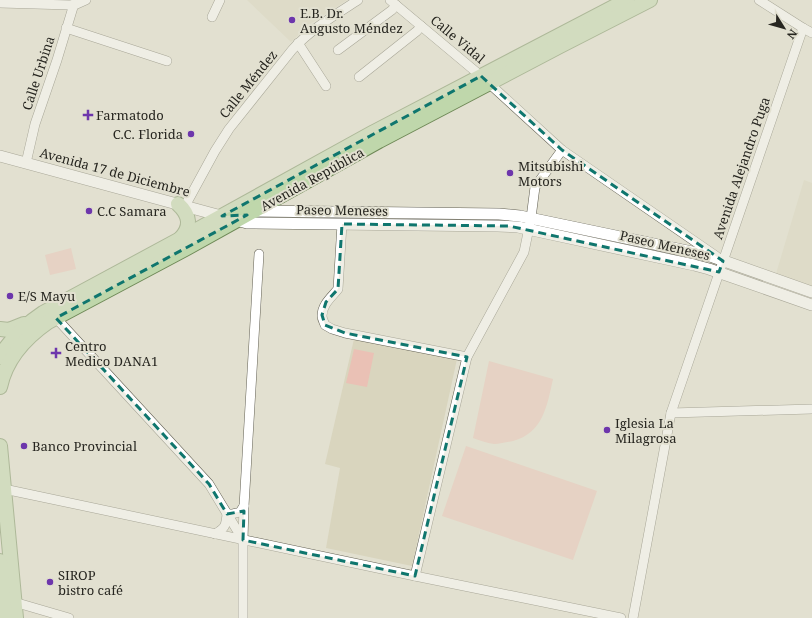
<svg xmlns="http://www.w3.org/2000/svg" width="812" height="618" font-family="'Noto Serif',serif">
<rect width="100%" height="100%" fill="#e2e0d0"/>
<!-- built -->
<g fill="#d9d5be">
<polygon points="247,0 347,0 310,24 291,42"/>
<polygon points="804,180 812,183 812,290 775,277"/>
<polygon points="354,339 457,359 412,566 326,548 340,468 325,464"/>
</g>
<!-- green -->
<g fill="#eac1b5">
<polygon points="71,248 76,269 50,275 45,255"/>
<polygon points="354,349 374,353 367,387 346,383"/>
<path d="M 489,361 L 553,379 C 547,406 543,433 513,441 C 507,442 500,444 494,444 C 487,443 479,440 473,438 Z"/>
<polygon points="466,446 597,491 573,560 442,516"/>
</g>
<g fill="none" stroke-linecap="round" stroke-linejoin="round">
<defs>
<g id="minor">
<polyline points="390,0 481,76 562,150 716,256"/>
<polyline points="759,0 803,28 812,33"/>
<polyline points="0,3 70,5 77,4 86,0"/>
<polyline points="212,17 220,0"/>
<polyline points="66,28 167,61"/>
<polyline points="298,43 326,86"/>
<polyline points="338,50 392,10 396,5"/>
<polyline points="359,77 417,31 421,26"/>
<polyline points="26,163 35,124 57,60 74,4"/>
<path d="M 185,206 L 215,151 L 229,129 L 292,50 C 311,29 335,15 358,0"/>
<path d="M 342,224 L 338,289 C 332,297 322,304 322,316 C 322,319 324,322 325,325 L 332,329 L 345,333 L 467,357"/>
<polyline points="56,318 209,484 243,540"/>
<polyline points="671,413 812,409"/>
<polyline points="4,489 415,576 621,618"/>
<path d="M 215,534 C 225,528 226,526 227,514 L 232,514 L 240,512 L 244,506"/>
<polyline points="415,576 467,357 524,252 531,218 535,187 562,150"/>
<polyline points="14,602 69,618"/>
<polyline points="243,618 243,540 244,506 259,254"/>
<polyline points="633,618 671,413 803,28"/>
</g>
<g id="tertiary">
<polyline points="0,156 247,223 498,226 518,227 694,265 709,269 812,305"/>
<polyline points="252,211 499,214 520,216 697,253 713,257 812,292"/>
</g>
<g id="primary">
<path d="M 178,204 C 190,215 192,227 180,239"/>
<polyline points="0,329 9,330 24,324"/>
<path d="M 0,357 C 11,338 25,325 43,313 L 182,238 L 374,132 L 627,0"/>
<path d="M 0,387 C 6,359 25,338 48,322 L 187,248 L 379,141 L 560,46 L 650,0"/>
<polyline points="0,446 16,618"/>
<polyline points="0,561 5,618"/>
</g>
</defs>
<!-- minor casing -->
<use href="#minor" stroke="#636154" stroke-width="10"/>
<!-- tertiary casing -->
<use href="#tertiary" stroke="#636154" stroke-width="12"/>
<!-- primary casing -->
<use href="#primary" stroke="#6e8856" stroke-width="16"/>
<!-- minor -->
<use href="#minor" stroke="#fff" stroke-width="9"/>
<!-- tertiary -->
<use href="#tertiary" stroke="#fff" stroke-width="11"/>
<!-- primary -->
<use href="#primary" stroke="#bfd7ab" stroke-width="14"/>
</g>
<!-- marked area -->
<path d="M0 0H812V618H0ZM 481,76 L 562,150 L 723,261 L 719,272 L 509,226 L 342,224 L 338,289 L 326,302 L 322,315 L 325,325 L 345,333 L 467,357 L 415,576 L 243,540 L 244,511 L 227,514 L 209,484 L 56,318 L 247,215 L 222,216 Z" fill="#e2e0d0" fill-opacity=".55" fill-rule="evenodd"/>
<path fill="none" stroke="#0f766e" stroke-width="3" stroke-dasharray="8 5" stroke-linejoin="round" d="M 481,76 L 562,150 L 723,261 L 719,272 L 509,226 L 342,224 L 338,289 L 326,302 L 322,315 L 325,325 L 345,333 L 467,357 L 415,576 L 243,540 L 244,511 L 227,514 L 209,484 L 56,318 L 247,215 L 222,216 Z"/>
<!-- markers -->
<g fill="#6d36ac" stroke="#e2e0d0" stroke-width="1.5">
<circle cx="292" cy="20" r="4"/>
<path d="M86 109h4v4h4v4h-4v4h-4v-4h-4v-4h4z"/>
<circle cx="191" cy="134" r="4"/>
<circle cx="510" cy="173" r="4"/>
<circle cx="89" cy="211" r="4"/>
<circle cx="10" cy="296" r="4"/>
<path d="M54 347h4v4h4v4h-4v4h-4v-4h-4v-4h4z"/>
<circle cx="607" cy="430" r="4"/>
<circle cx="24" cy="446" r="4"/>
<circle cx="50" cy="582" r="4"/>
</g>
<g text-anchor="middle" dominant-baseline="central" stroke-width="4" stroke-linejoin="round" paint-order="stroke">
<!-- poi labels -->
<g font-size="13" fill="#272620" stroke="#e2e0d0" text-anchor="start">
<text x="300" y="13">E.B. Dr.<tspan x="300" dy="15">Augusto Méndez</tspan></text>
<text x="96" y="115">Farmatodo</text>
<text x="183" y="134" text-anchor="end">C.C. Florida</text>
<text x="518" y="166">Mitsubishi<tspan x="518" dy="15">Motors</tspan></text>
<text x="97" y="211">C.C Samara</text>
<text x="18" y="296">E/S Mayu</text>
<text x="65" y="346">Centro<tspan x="65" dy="15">Medico DANA1</tspan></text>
<text x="615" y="423">Iglesia La<tspan x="615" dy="15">Milagrosa</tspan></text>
<text x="32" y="446">Banco Provincial</text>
<text x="58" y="575">SIROP<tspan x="58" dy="15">bistro café</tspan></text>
</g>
<!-- street labels -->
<g font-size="13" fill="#272620" stroke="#e2e0d0">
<text transform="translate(458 39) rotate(40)">Calle Vidal</text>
<text transform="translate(38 73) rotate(-72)">Calle Urbina</text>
<text transform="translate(248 84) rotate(-51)">Calle Méndez</text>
<text transform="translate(741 168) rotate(-71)">Avenida Alejandro Puga</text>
<text transform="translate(115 172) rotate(15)">Avenida 17 de Diciembre</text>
<text transform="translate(312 179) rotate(-29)">Avenida República</text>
<text transform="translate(342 210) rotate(1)">Paseo Meneses</text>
<text transform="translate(665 245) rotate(13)">Paseo Meneses</text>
</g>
</g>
<!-- north arrow -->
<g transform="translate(784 28) rotate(127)" stroke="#e2e0d0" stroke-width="3" paint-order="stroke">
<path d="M0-3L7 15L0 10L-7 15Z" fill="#272620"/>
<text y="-6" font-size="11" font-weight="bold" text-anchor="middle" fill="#272620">N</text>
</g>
</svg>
